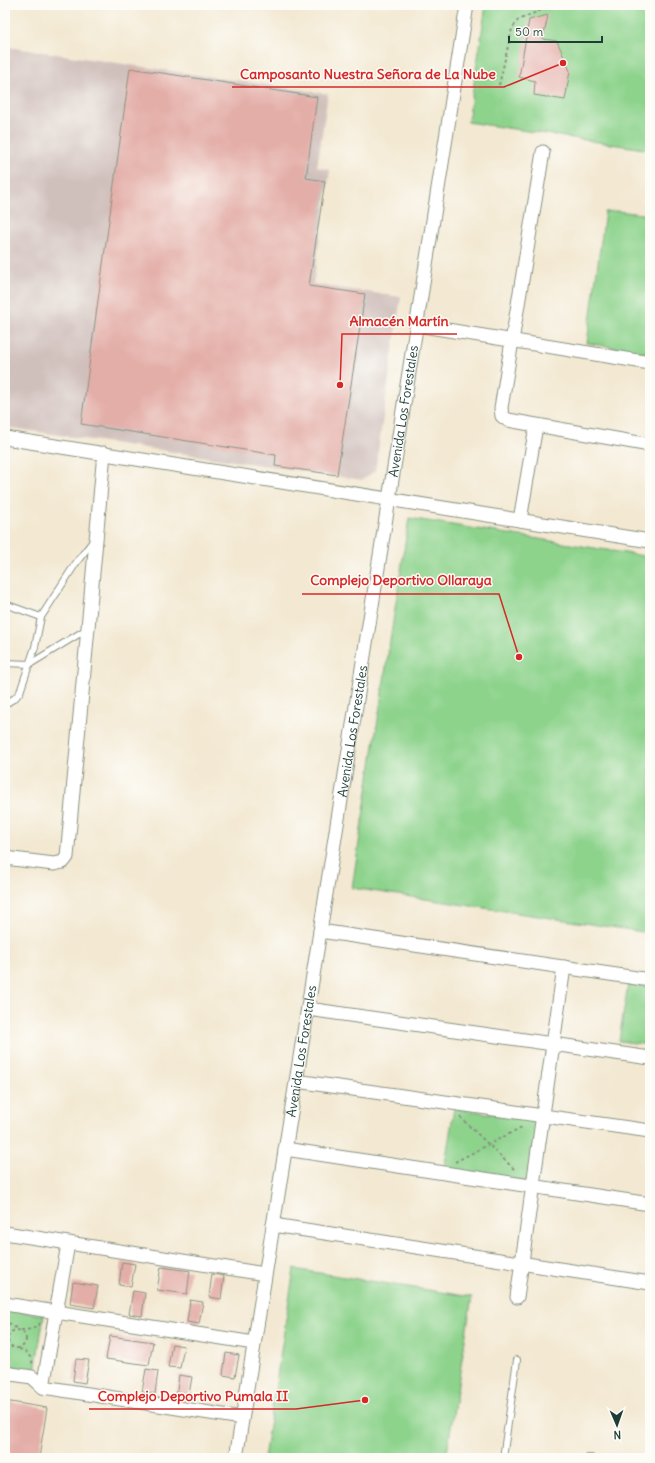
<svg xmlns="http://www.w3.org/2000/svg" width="655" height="1463" font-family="Delius,sans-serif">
<rect width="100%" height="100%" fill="#fdfcf7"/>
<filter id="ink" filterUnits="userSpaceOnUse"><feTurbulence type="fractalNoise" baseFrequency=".025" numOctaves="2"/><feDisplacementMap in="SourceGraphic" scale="8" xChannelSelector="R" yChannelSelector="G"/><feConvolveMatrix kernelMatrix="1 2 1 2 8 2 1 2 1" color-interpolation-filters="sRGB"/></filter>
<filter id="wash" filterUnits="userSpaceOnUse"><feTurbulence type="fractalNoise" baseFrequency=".012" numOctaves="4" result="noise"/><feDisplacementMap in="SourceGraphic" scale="16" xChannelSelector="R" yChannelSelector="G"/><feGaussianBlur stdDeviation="0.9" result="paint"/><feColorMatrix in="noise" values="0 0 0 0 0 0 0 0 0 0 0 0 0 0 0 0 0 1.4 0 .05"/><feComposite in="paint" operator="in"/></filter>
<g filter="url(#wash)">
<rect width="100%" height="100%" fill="#f3e8d1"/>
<!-- industrial -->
<polygon fill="#d0c0bc" points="8,47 328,94 317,167 330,170 313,284 401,297 375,471 362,480 5,427 5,67"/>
<!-- green -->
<g fill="#8dd38c" stroke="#568860">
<polygon points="486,5 650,5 650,150 468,122"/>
<polygon points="617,211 650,215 650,354 587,343 605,212"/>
<polygon points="409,518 650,557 650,933 352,888"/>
<polygon points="628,984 650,987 650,1045 619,1041"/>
<polygon points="454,1108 538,1121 529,1182 444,1170"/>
<polygon points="294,1269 472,1297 446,1458 264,1458"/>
<polygon points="5,1309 44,1315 35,1371 5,1366"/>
</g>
<g id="blocks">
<!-- building -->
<g fill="#e4aea8">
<polygon points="548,15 543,39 557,41 570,71 565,100 534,95 535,81 519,77 529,20"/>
<polygon points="130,68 317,97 306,178 325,181 309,286 365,294 337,475 275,466 276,455 81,424"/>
<polygon points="122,1262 135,1264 131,1287 119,1285"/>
<polygon points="161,1267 190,1271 187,1294 157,1290"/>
<polygon points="212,1274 224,1276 221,1299 209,1297"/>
<polygon points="73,1282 98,1286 94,1308 70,1304"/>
<polygon points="133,1291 145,1293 142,1316 129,1314"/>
<polygon points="190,1300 203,1302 199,1324 187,1322"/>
<polygon points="110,1336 153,1342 149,1365 106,1359"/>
<polygon points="172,1344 184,1346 180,1368 168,1367"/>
<polygon points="226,1353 239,1355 235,1377 223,1375"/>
<polygon points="76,1359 89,1360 85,1383 73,1381"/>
<polygon points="146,1369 158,1371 155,1394 142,1392"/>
<polygon points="179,1375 192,1377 188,1400 176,1398"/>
<polygon points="5,1401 47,1408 39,1458 5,1458"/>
</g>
</g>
</g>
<g filter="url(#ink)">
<use href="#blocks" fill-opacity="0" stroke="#899282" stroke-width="1"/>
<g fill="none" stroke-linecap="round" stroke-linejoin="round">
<defs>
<g id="lane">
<polyline points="5,604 41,617"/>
<polyline points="5,663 30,664 87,629"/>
<polyline points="5,704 15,698 20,692 35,647 41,617 76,563 93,541"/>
<polyline points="503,1458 517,1360"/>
<polyline points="588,1458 591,1458"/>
</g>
<g id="street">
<polyline points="543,152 501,408 502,416 508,420 650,445"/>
<polyline points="417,325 650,363"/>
<polyline points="5,438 650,541"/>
<polyline points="520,520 536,426"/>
<polyline points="5,858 54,864 63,862 67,857 104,453"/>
<polyline points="320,931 650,980"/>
<polyline points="308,1009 650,1058"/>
<polyline points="296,1081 650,1131"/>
<polyline points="285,1149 650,1204"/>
<polyline points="273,1225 650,1283"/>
<polyline points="5,1233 265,1274"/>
<polyline points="517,1297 564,967"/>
<polyline points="5,1304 254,1343"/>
<polyline points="5,1373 32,1377 43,1387 242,1418"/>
<polyline points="43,1387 68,1244"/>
<path id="s1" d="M 236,1458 L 389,499 L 467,5"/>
</g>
</defs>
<!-- lane casing -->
<use href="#lane" stroke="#899282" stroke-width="8"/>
<!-- street casing -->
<use href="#street" stroke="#899282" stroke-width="15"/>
<!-- path -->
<g stroke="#899282" stroke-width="2" stroke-dasharray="3 3" stroke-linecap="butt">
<polyline points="499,85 512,29 518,20 553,5"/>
<polyline points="460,1117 516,1171"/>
<polyline points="455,1162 524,1126"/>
<polyline points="5,1318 10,1324 17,1329"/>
<circle cx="17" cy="1339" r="9"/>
<path d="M 21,1330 C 29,1330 36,1329 40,1323"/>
<polyline points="5,1348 13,1347"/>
<path d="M 19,1349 C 27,1350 32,1358 33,1366"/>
</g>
<!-- lane -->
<use href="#lane" stroke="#fff" stroke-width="6"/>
<!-- street -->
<use href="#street" stroke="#fff" stroke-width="13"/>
</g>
</g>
<g text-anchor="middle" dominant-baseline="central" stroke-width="3" stroke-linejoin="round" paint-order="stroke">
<!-- street labels -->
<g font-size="13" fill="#1f3d34" stroke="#fdfcf7">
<text stroke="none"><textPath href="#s1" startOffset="1060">Avenida Los Forestales</textPath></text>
<text stroke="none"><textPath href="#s1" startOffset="736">Avenida Los Forestales</textPath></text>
<text stroke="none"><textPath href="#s1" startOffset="412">Avenida Los Forestales</textPath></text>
</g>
</g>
<!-- callouts -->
<path fill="none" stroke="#d62828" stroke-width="1.5" d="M563 63L504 87H232M340 385L342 334H457M519 657L499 594H302M365 1400L296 1409H89"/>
<g fill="#d62828" stroke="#fdfcf7" stroke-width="1.5">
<circle cx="563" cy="63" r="4"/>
<circle cx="340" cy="385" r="4"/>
<circle cx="519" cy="657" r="4"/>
<circle cx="365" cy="1400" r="4"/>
</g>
<g font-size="14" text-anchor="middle" font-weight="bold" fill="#d62828" stroke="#fdfcf7" stroke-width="3" stroke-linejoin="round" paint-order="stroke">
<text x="368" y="79">Camposanto Nuestra Señora de La Nube</text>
<text x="399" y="326">Almacén Martín</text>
<text x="401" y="585">Complejo Deportivo Ollaraya</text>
<text x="193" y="1401">Complejo Deportivo Pumala II</text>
</g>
<!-- margin -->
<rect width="655" height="1463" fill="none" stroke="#fdfcf7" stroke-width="20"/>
<!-- north arrow -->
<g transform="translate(617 1425) rotate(178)" stroke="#fdfcf7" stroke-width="3" paint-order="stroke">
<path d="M0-3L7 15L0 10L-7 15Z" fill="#1f3d34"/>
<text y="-6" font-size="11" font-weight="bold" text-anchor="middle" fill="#1f3d34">N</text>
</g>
<!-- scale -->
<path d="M509 36v6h93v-6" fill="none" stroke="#1f3d34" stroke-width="2"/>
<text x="515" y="36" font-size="12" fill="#1f3d34" stroke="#fdfcf7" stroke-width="3" paint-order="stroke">50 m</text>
</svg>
